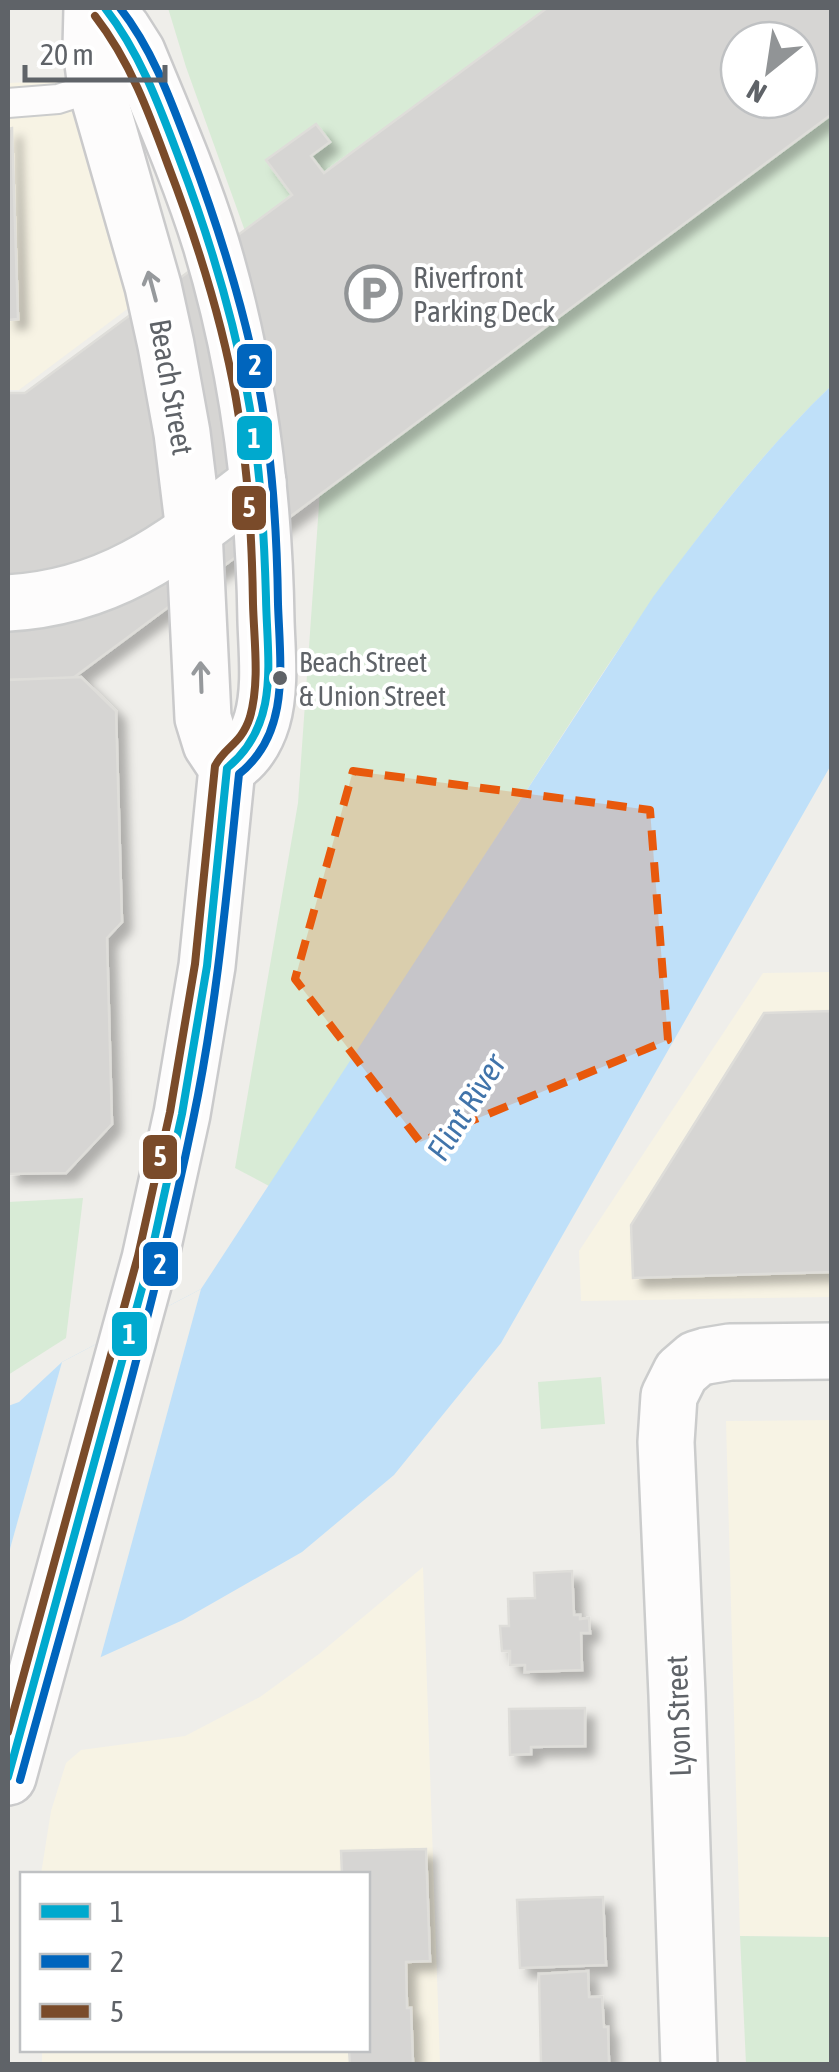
<svg xmlns="http://www.w3.org/2000/svg" width="839" height="2072" font-family="'Asap Condensed',sans-serif">
<defs>
<filter id="shadow"><feDropShadow dx="9" dy="9" stdDeviation="5" flood-color="#0004"/></filter>
</defs>
<rect width="100%" height="100%" fill="#efeeea"/>
<!-- commercial -->
<g fill="#f7f3e4">
<polygon points="76,80 138,301 19,390 8,390 8,83"/>
<polygon points="831,972 831,1297 581,1301 579,1251 763,973"/>
<polygon points="831,1420 831,1937 740,1936 726,1421"/>
<polygon points="423,1567 440,2064 42,2064 42,2050 368,2050 368,1874 41,1874 51,1811 66,1763 81,1750 185,1736 260,1697 319,1654"/>
</g>
<!-- green -->
<g fill="#d8ebd6" fill-rule="evenodd">
<path d="M 168,8 L 831,8 L 831,386 C 710,503 621,644 530,785 C 444,919 357,1053 269,1186 L 235,1168 L 298,803 L 323,448 L 186,67 ZM 739,40 L 799,40 L 799,100 L 739,100 Z"/>
<polygon points="83,1198 66,1338 8,1375 8,1202"/>
<polygon points="601,1377 605,1424 541,1429 538,1382"/>
<polygon points="740,1936 831,1937 831,2064 746,2064"/>
</g>
<!-- water -->
<path fill="#bfe0f9" d="M 831,386 L 831,765 L 501,1343 L 394,1475 L 302,1552 L 183,1620 L 8,1699 L 8,1406 L 19,1402 L 62,1362 L 201,1289 L 653,597 C 708,523 764,450 831,386 Z"/>
<!-- pier -->
<polygon fill="#efeeea" points="201,1289 99,1663 8,1704 8,1556 62,1362"/>
<!-- building -->
<g fill="#d6d5d3" stroke="#deddd9" stroke-width="2.5" fill-rule="evenodd" filter="url(#shadow)">
<path d="M 547,8 L 832,8 L 832,114 L 73,678 L 8,680 L 8,393 L 25,393 L 292,195 L 266,160 L 316,124 L 330,142 L 311,156 L 324,173 ZM 739,40 L 799,40 L 799,100 L 739,100 Z"/>
<polygon points="12,128 18,319 8,320 8,129"/>
<polygon points="81,677 116,711 122,922 107,938 112,1124 66,1173 8,1174 8,680"/>
<polygon points="832,1011 832,1272 633,1278 631,1225 764,1013"/>
<polygon points="572,1571 574,1615 580,1615 580,1619 589,1618 590,1633 581,1633 582,1670 525,1672 525,1665 510,1665 510,1651 502,1651 500,1626 509,1626 508,1599 535,1598 534,1573"/>
<polygon points="585,1708 585,1746 531,1747 531,1754 510,1755 509,1709"/>
<polygon points="426,1849 430,1961 406,1962 407,2008 411,2008 413,2064 350,2064 349,2050 368,2050 368,1874 342,1874 341,1851"/>
<polygon points="603,1897 606,1965 520,1968 517,1900"/>
<polygon points="588,1971 589,1997 602,1997 604,2027 608,2027 609,2064 541,2064 539,1974"/>
</g>
<g fill="none" stroke-linecap="round" stroke-linejoin="round">
<defs>
<polyline id="lane" points="8,103 58,99 105,84"/>
<g id="street">
<path d="M 8,603 C 114,597 177,544 258,482"/>
<polyline points="689,2064 677,1695 666,1442 669,1396 681,1372 696,1359 706,1356 730,1352 832,1351"/>
</g>
<g id="secondary">
<path d="M 105,8 L 123,30 L 137,52 C 163,115 191,179 211,244 C 248,367 264,493 266,621 C 267,653 271,689 262,720 C 256,740 245,757 227,768"/>
<polyline points="8,1777 150,1259 182,1114 207,966 227,768 211,744 203,718 194,531 182,433 166,345 153,286 96,87 91,48 92,8"/>
</g>
</defs>
<!-- lane casing -->
<use href="#lane" stroke="#cbcccc" stroke-width="32"/>
<!-- street casing -->
<use href="#street" stroke="#cbcccc" stroke-width="60"/>
<!-- secondary casing -->
<use href="#secondary" stroke="#cacacb" stroke-width="60"/>
<!-- lane -->
<use href="#lane" stroke="#fdfcfc" stroke-width="28"/>
<!-- street -->
<use href="#street" stroke="#fdfcfc" stroke-width="55"/>
<!-- secondary -->
<use href="#secondary" stroke="#fdfcfc" stroke-width="55"/>
<defs>
<path id="bus-1" d="M 8,1777 L 150,1259 L 182,1114 L 207,966 L 227,768 C 281,724 267,660 266,598 C 264,529 260,460 247,392 C 232,312 208,234 179,158 C 159,105 140,53 105,8"/>
<path id="bus-2" d="M 20,1780 C 80,1561 147,1343 193,1120 C 217,1006 227,890 239,774 C 291,733 280,664 278,604 C 277,533 273,462 260,392 C 245,309 219,229 190,151 C 171,101 153,50 120,8"/>
<path id="bus-3" d="M 8,1732 L 138,1256 L 170,1112 L 195,964 L 215,766 C 225,746 241,745 250,717 C 260,681 254,641 253,604 C 252,535 248,466 236,399 C 222,319 197,241 168,165 C 149,113 130,61 95,16"/>
</defs>
<!-- bus-1 casing -->
<use href="#bus-1" stroke="#fff" stroke-width="15"/>
<!-- bus-2 casing -->
<use href="#bus-2" stroke="#fff" stroke-width="15"/>
<!-- bus-3 casing -->
<use href="#bus-3" stroke="#fff" stroke-width="15"/>
<!-- bus-1 -->
<use href="#bus-1" stroke="#00a9ce" stroke-width="8"/>
<!-- bus-2 -->
<use href="#bus-2" stroke="#0065bd" stroke-width="8"/>
<!-- bus-3 -->
<use href="#bus-3" stroke="#7a4b2a" stroke-width="8"/>
</g>
<!-- one-way arrows -->
<defs><path id="oneway-shaft" d="M-6 0H5M1.5-3L5.5 0L1.5 3" fill="none" stroke-width="1.6" stroke-linecap="round" stroke-linejoin="round" transform="scale(2.5)"/></defs>
<g stroke="#96999c">
<use href="#oneway-shaft" transform="translate(152 286) rotate(-105)"/>
<use href="#oneway-shaft" transform="translate(201 677) rotate(-92)"/>
</g>
<!-- marked area -->
<path fill="#e8590c" fill-opacity="0.2" stroke="#e8590c" stroke-width="8" stroke-dasharray="20 12" stroke-linejoin="round" d="M 353,771 L 650,810 L 668,1040 L 420,1142 L 295,979 Z"/>
<!-- icons -->
<defs>
<symbol id="parking-ring" viewBox="-11 -11 22 22"><circle r="9.5" fill="#fff" stroke="#919496" stroke-width="1.5"/><path d="M-3.5-5.5H1a3.5 3.5 0 0 1 0 7H-1V5.5H-3.5ZM-1-3.4V-.6H.8a1.4 1.4 0 0 0 0-2.8Z" fill="#919496"/></symbol>
</defs>
<g fill-rule="evenodd">
<use href="#parking-ring" x="342" y="262" width="63" height="63"/>
</g>
<!-- markers -->
<circle fill="#5f6368" stroke="#fff" stroke-width="4" cx="280" cy="678" r="9"/>
<g text-anchor="middle" dominant-baseline="central" stroke-width="8" stroke-linejoin="round" paint-order="stroke">
<!-- bus labels -->
<g font-size="28" fill="#5f6368" stroke="#fff" text-anchor="start">
<text x="299" y="662">Beach Street<tspan x="299" dy="34">&amp; Union Street</tspan></text>
</g>
<!-- poi labels -->
<g font-size="30" fill="#5f6368" stroke="#fff" text-anchor="start">
<text x="413" y="277">Riverfront<tspan x="413" dy="34">Parking Deck</tspan></text>
</g>
<!-- street labels -->
<g font-size="30" fill="#5f6368" stroke="#fff">
<text transform="translate(172 387) rotate(80)">Beach Street</text>
<text transform="translate(678 1716) rotate(-92)">Lyon Street</text>
</g>
<!-- water labels -->
<g font-size="32" font-style="italic" fill="#4174aa" stroke="#fff">
<text transform="translate(466 1107) rotate(-58)">Flint River</text>
</g>
</g>
<g stroke="#fff" stroke-width="4">
<rect x="235" y="342" width="39" height="48" rx="10" fill="#0065bd"/>
<rect x="235" y="414" width="39" height="48" rx="10" fill="#00a9ce"/>
<rect x="230" y="484" width="38" height="48" rx="10" fill="#7a4b2a"/>
<rect x="141" y="1133" width="38" height="48" rx="10" fill="#7a4b2a"/>
<rect x="141" y="1240" width="39" height="48" rx="10" fill="#0065bd"/>
<rect x="110" y="1310" width="39" height="48" rx="10" fill="#00a9ce"/>
</g>
<g font-size="28" text-anchor="middle" font-weight="bold" fill="#fff">
<text x="255" y="375">2</text>
<text x="254" y="448">1</text>
<text x="249" y="517">5</text>
<text x="160" y="1166">5</text>
<text x="160" y="1274">2</text>
<text x="129" y="1344">1</text>
</g>
<!-- border -->
<rect width="839" height="2072" fill="none" stroke="#5f6368" stroke-width="20"/>
<!-- legend -->
<rect x="20" y="1872" width="350" height="180" fill="#ffffff" stroke="#bfc1c3" stroke-width="2.5"/>
<rect x="40" y="1904" width="50" height="15" fill="#00a9ce" stroke="#bfc1c3" stroke-width="2.5"/>
<text x="110" y="1922" font-size="30" fill="#5f6368">1</text>
<rect x="40" y="1954" width="50" height="15" fill="#0065bd" stroke="#bfc1c3" stroke-width="2.5"/>
<text x="110" y="1972" font-size="30" fill="#5f6368">2</text>
<rect x="40" y="2004" width="50" height="15" fill="#7a4b2a" stroke="#bfc1c3" stroke-width="2.5"/>
<text x="110" y="2022" font-size="30" fill="#5f6368">5</text>
<!-- north arrow -->
<g transform="translate(769 70) rotate(210)"><circle r="48" fill="#ffffff" stroke="#bfc1c3" stroke-width="2.5"/>
<path d="M0-8L18 38L0 25L-18 38Z" fill="#919496"/>
<text y="-15" font-size="28" font-weight="bold" text-anchor="middle" fill="#5f6368">N</text>
</g>
<!-- scale -->
<path d="M25 65v15h140v-15" fill="none" stroke="#5f6368" stroke-width="5"/>
<text x="40" y="65" font-size="30" fill="#5f6368" stroke="#ffffff" stroke-width="8" paint-order="stroke">20 m</text>
</svg>
